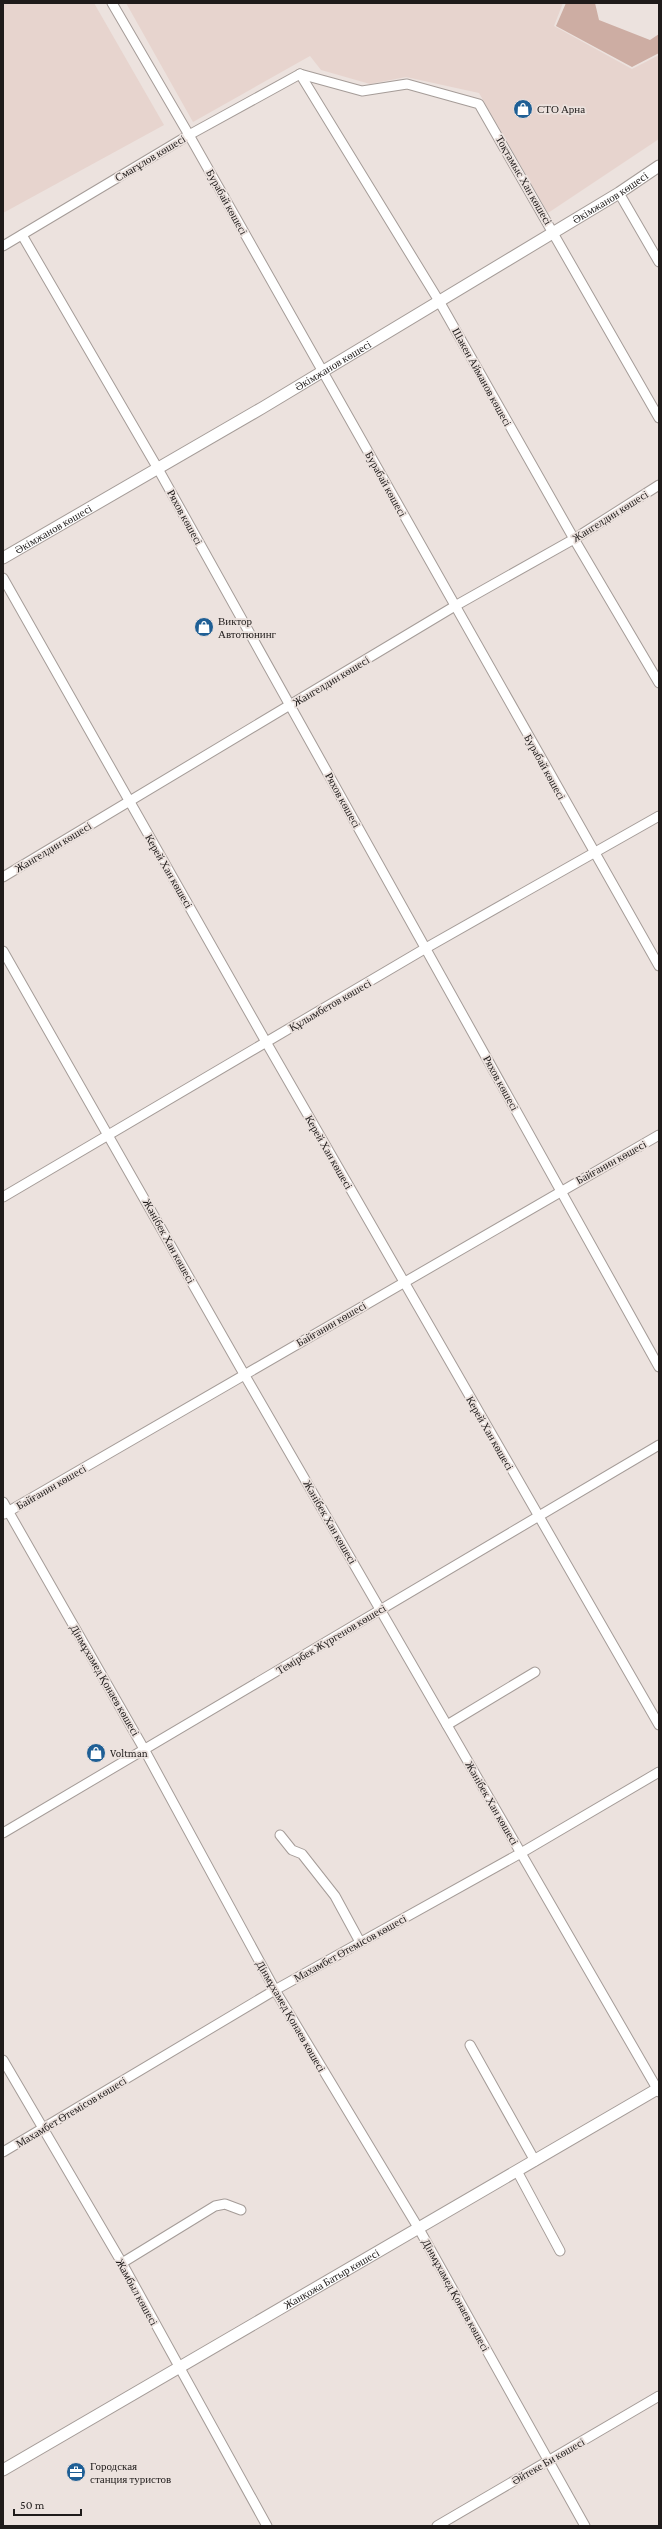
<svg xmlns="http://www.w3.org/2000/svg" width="662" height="2529" font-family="'Crimson Pro',serif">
<rect width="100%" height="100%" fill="#ece2de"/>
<!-- built -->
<g fill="#e7d4ce">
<polygon points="3,3 94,3 164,125 3,213"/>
<polygon points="126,3 563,3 554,26 632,69 659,55 659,139 548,213 479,93 406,77 370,84 321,70 310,56 193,122"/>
</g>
<!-- green -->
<polygon fill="#cdada3" points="566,3 595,3 599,20 650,40 659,34 659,53 632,67 556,26"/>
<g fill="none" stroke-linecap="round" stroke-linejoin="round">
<defs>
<g id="minor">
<polyline points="112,3 189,135 659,966"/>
<polyline points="300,74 439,301 574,539 659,683"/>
<polyline points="300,74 362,91 407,84 479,104 659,418"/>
<polyline points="619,193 659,262"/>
<polyline points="22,235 157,467 659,1367"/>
<polyline points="3,246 189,135 300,74"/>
<polyline points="3,578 266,1042 659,1725"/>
<polyline points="3,877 455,606 574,539 659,485"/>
<polyline points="3,951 244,1374 659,2092"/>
<polyline points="3,1197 426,948 659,816"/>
<polyline points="3,1502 144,1749 275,1990 419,2229 585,2526"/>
<polyline points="4,1514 659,1135"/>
<polyline points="447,1725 535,1672"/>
<polyline points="3,1833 659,1445"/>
<polyline points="280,1835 292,1850 302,1854 335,1896 360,1942"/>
<polyline points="470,2045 535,2161"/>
<polyline points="3,2060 122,2263 267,2526"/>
<polyline points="3,2152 275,1990 521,1853 659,1772"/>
<polyline points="517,2171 560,2251"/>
<polyline points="122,2263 215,2206 225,2204 241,2210"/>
<polyline points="437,2526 659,2396"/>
</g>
<g id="major">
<path id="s1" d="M 3,558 L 262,408 L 619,193 L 659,166"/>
<path id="s2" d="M 3,2470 L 659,2088"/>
</g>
</defs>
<!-- minor casing -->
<use href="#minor" stroke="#a59c98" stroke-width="11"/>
<!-- major casing -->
<use href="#major" stroke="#a59c98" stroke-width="13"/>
<!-- minor -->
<use href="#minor" stroke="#fff" stroke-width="9"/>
<!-- major -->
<use href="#major" stroke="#fff" stroke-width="11"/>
</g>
<!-- icons -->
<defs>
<symbol id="shop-disc" viewBox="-11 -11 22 22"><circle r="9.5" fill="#1f5f95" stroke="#ece2de"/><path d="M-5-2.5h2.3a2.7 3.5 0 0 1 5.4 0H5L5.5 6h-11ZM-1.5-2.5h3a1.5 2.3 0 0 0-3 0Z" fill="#fff"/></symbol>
<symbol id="office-disc" viewBox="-11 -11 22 22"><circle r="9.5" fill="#1f5f95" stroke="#ece2de"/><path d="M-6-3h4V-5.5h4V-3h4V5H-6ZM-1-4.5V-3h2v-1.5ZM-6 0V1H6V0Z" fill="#fff"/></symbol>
</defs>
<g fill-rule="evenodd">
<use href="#shop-disc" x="512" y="98" width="22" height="22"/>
<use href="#shop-disc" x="193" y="616" width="22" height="22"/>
<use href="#shop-disc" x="85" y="1742" width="22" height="22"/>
<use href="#office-disc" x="65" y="2461" width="22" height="22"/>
</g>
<g text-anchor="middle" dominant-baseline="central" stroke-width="3.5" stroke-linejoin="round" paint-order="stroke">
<!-- poi labels -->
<g font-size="11" fill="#1f1b1a" stroke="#ece2de" text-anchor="start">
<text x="537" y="109">СТО Арна</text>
<text x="218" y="621">Виктор<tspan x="218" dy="13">Автотюнинг</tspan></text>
<text x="110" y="1753">Voltman</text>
<text x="90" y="2466">Городская<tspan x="90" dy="13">станция туристов</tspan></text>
</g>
<!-- street labels -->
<g font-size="11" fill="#1f1b1a" stroke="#ece2de">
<text transform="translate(150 158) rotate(-31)">Смағұлов көшесі</text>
<text transform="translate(524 180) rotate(60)">Тоқтамыс Хан көшесі</text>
<text stroke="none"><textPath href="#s1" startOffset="706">Әкімжанов көшесі</textPath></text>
<text transform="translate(227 202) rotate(61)">Бурабай көшесі</text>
<text stroke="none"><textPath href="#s1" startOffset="382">Әкімжанов көшесі</textPath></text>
<text transform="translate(482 377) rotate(61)">Шәкен Айманов көшесі</text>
<text transform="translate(386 484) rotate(61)">Бурабай көшесі</text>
<text transform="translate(610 516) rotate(-32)">Жангелдин көшесі</text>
<text transform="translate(185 517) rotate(61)">Ряхов көшесі</text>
<text stroke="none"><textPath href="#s1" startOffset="58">Әкімжанов көшесі</textPath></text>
<text transform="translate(331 681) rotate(-31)">Жангелдин көшесі</text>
<text transform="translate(545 767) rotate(61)">Бурабай көшесі</text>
<text transform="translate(343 800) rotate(61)">Ряхов көшесі</text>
<text transform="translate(53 847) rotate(-31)">Жангелдин көшесі</text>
<text transform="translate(169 871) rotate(60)">Керей Хан көшесі</text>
<text transform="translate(330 1005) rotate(-30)">Құлымбетов көшесі</text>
<text transform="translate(501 1083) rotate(61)">Ряхов көшесі</text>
<text transform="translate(329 1152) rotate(60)">Керей Хан көшесі</text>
<text transform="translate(611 1162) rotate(-29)">Байғанин көшесі</text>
<text transform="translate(169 1241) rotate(61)">Жәнібек Хан көшесі</text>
<text transform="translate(331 1324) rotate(-30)">Байғанин көшесі</text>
<text transform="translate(490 1433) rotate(60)">Керей Хан көшесі</text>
<text transform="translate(51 1487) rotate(-30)">Байғанин көшесі</text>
<text transform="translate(330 1522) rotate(60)">Жәнібек Хан көшесі</text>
<text transform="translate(331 1639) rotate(-31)">Темірбек Жүргенов көшесі</text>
<text transform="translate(105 1680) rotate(60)">Дінмұхамед Қонаев көшесі</text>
<text transform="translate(492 1803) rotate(60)">Жәнібек Хан көшесі</text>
<text transform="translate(350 1948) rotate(-29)">Махамбет Өтемісов көшесі</text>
<text transform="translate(291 2016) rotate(60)">Дінмұхамед Қонаев көшесі</text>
<text transform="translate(71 2112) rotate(-31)">Махамбет Өтемісов көшесі</text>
<text stroke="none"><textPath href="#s2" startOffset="380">Жанқожа Батыр көшесі</textPath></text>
<text transform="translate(137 2292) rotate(61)">Жамбыл көшесі</text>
<text transform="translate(456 2295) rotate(61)">Дінмұхамед Қонаев көшесі</text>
<text transform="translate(548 2461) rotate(-30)">Әйтеке Би көшесі</text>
</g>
</g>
<!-- border -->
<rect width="662" height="2529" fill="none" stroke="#1f1b1a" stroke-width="8"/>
<!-- scale -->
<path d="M14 2509v6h67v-6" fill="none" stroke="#1f1b1a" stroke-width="2"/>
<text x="20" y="2509" font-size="12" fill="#1f1b1a" stroke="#ece2de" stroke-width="3" paint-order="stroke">50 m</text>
</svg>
